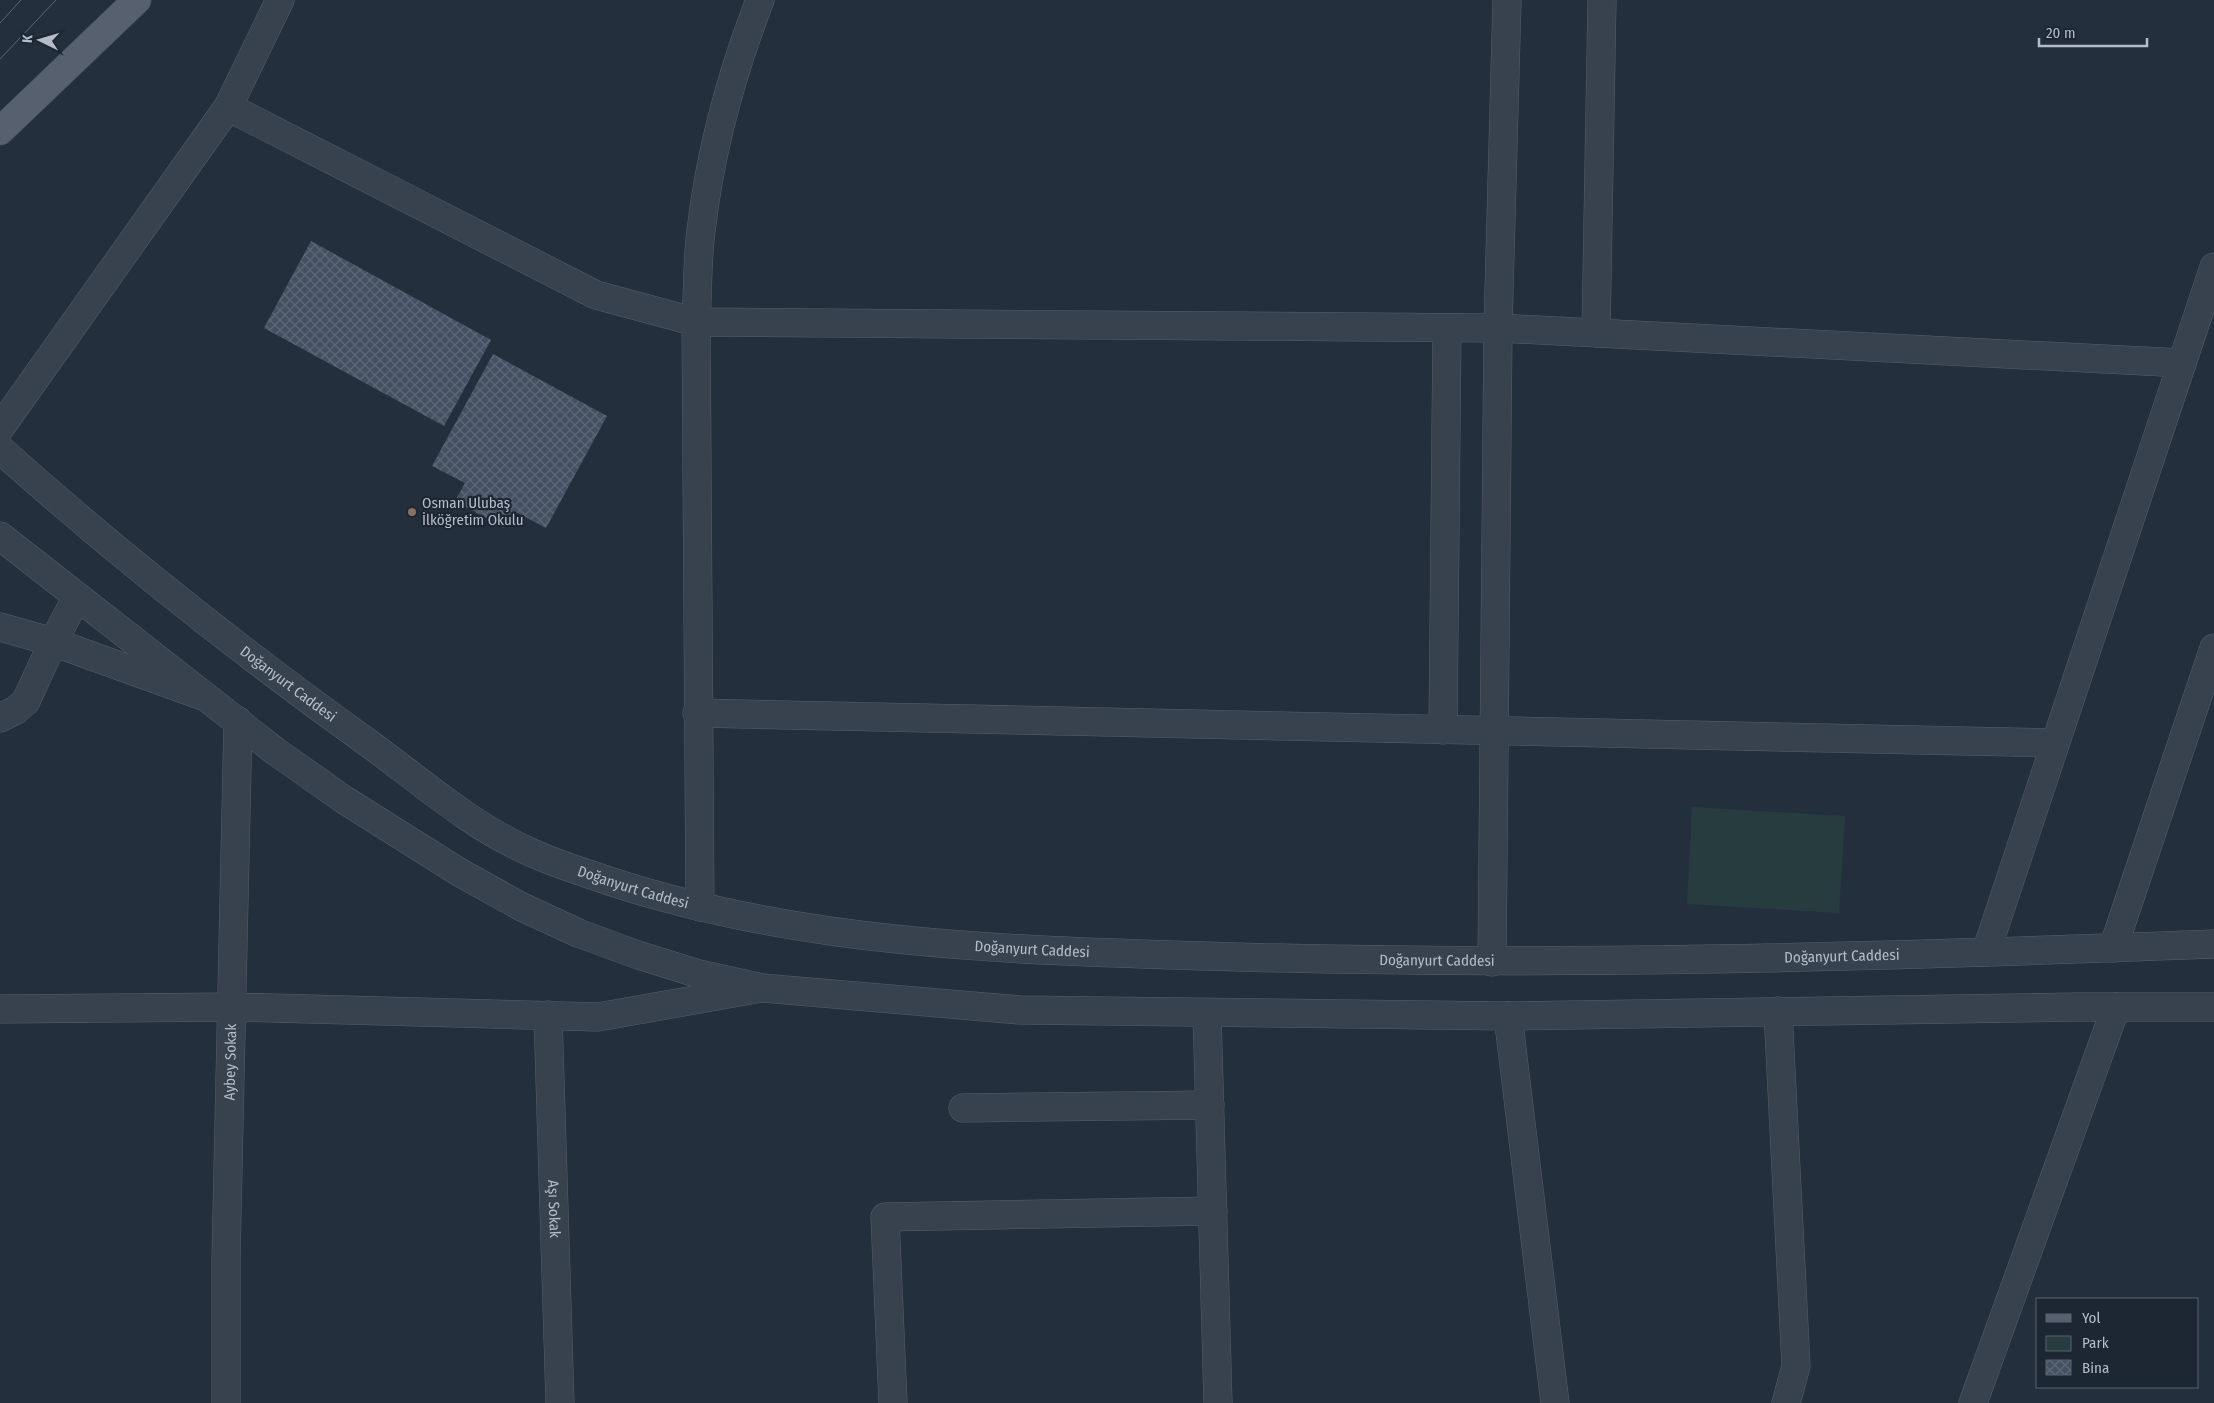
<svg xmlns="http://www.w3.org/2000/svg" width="2214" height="1403" font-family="'Fira Sans Condensed',sans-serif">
<defs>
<pattern id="building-cross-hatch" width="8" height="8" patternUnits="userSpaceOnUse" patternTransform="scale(1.25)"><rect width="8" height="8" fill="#455162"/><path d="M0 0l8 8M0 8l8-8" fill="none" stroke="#5d6877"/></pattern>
</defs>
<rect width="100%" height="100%" fill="#242f3e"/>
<!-- green -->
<polygon fill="#263c3f" points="1692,807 1845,816 1839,913 1687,904"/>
<!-- building -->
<g fill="url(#building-cross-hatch)">
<polygon points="311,241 491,340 444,426 264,328"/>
<polygon points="493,354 607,416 546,528 514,511 504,528 455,501 465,483 432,466"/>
</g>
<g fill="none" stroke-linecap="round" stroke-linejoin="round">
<defs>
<g id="minor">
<polyline points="228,107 596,295 696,322 1498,328 2182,363"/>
<polyline points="1596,333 1602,0"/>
<polyline points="0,428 228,107 280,0"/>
<polyline points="0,627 53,642 200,695"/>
<polyline points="697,713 2055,743"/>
<polyline points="0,718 16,710 26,701 53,642 77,597"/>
<polyline points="1443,730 1447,328"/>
<path d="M 700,907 L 696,322 C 698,292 697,261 701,231 C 710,152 731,75 760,0"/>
<polyline points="2113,948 2214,648"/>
<polyline points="1986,952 2214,267"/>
<polyline points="1492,962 1498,328 1507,0"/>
<polyline points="0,1009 232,1007 598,1017 762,988"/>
<polyline points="1778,1011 1796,1366 1786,1403"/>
<polyline points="1207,1013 1218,1403"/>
<path id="s1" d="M 548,1015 L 560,1403"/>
<polyline points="1508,1016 1555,1403"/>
<polyline points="963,1108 1210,1105"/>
<path id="s2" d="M 226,1403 L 226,1258 L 238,721"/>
<polyline points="893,1403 885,1217 1213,1211"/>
<polyline points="1973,1403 2116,1007"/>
</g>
<g id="tertiary">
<path id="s3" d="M 0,449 C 118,555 243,653 371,745 C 423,783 470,825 528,851 C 553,863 580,871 606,880 C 799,944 1004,950 1205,956 C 1541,967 1878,957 2214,944"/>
<polyline points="0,536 275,751 343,799 459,872 520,906 578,933 638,955 699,974 762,988 1020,1010 1508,1016 2077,1007 2214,1007"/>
</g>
<polyline id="primary" points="0,131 137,0"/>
</defs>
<!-- minor casing -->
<use href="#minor" stroke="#565f6c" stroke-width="29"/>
<!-- tertiary casing -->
<use href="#tertiary" stroke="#565f6c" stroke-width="29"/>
<!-- primary casing -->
<use href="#primary" stroke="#414a57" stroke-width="29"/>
<!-- minor -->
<use href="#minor" stroke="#38414e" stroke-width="28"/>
<!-- tertiary -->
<use href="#tertiary" stroke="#38414e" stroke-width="28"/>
<!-- primary -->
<use href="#primary" stroke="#56606e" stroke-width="28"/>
<!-- tram -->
<g stroke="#5a6575" stroke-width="1">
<polyline points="0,23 21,0"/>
<polyline points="0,59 56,0"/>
</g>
</g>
<!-- markers -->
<circle fill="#8d6e63" stroke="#1d2633" stroke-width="2" cx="412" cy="512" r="5"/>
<g text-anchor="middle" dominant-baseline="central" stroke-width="4.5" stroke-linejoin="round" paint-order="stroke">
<!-- poi labels -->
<g font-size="15" fill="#b4bcc9" stroke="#1d2633" text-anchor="start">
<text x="422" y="503">Osman Ulubaş<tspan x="422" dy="17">İlköğretim Okulu</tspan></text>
</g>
<!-- street labels -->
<g font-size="15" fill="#b4bcc9" stroke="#1d2633">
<text stroke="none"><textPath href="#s3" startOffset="372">Doğanyurt Caddesi</textPath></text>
<text stroke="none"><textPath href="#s3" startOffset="776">Doğanyurt Caddesi</textPath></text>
<text stroke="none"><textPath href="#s3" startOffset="1181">Doğanyurt Caddesi</textPath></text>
<text stroke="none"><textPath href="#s3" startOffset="1991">Doğanyurt Caddesi</textPath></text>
<text stroke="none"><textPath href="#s3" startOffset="1586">Doğanyurt Caddesi</textPath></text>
<text stroke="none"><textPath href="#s2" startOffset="341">Aybey Sokak</textPath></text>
<text stroke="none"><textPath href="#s1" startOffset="194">Aşı Sokak</textPath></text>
</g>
</g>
<!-- legend -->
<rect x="2036" y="1298" width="162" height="90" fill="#1d2633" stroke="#59626f"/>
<rect x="2046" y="1314" width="25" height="8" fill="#56606e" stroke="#59626f"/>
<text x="2082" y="1323" font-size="15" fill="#b4bcc9">Yol</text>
<rect x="2046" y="1336" width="25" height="15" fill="#263c3f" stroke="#59626f"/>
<text x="2082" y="1348" font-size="15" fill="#b4bcc9">Park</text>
<rect x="2046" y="1360" width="25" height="15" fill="url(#building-cross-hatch)" stroke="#59626f"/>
<text x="2082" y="1373" font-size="15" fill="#b4bcc9">Bina</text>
<!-- north arrow -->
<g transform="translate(40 40) rotate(275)" stroke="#1d2633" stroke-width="4" paint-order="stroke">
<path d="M0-4L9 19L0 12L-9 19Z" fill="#b4bcc9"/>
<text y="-8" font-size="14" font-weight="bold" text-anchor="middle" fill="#b4bcc9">K</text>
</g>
<!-- scale -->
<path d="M2039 38v8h108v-8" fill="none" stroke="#b4bcc9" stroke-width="2.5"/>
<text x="2046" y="38" font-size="15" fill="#b4bcc9" stroke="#1d2633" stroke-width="4" paint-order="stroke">20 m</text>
</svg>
